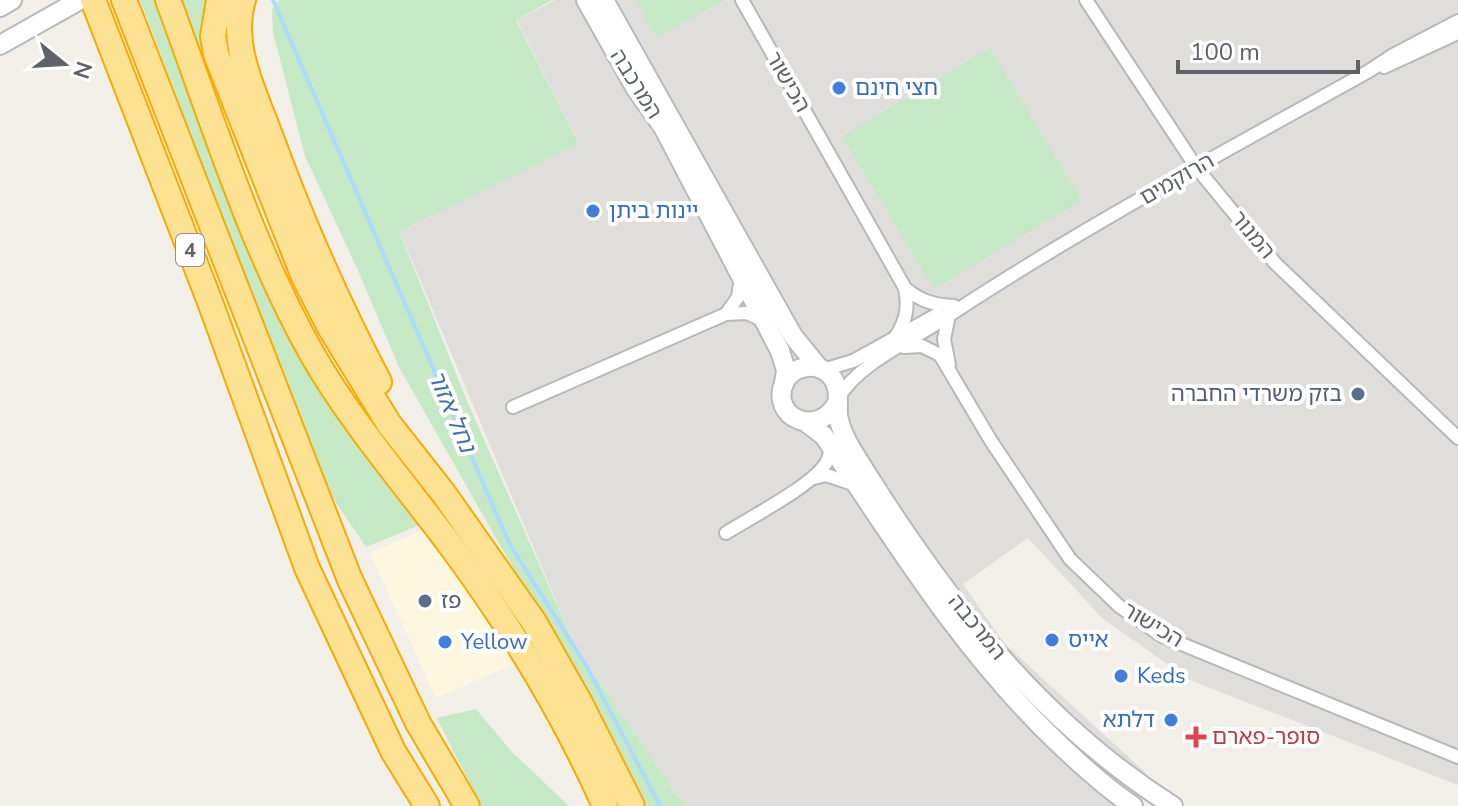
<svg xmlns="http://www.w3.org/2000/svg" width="1458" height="806" font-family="'Nunito Sans','Noto Sans Hebrew',sans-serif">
<rect width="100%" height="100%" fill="#f1efe8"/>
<!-- commercial -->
<polygon fill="#fef7e0" points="430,527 498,625 511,665 436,698 370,553"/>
<!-- industrial -->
<polygon fill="#e0deda" points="555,0 1458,0 1458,785 1190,680 1102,618 1028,538 963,584 1004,643 1146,773 1123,806 687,806 677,795 576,648 399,230 579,143 517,20"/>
<!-- green -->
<g fill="#c5e8c5">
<polygon points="140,0 157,0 288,324 422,524 366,547 331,495 306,437"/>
<polygon points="177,0 210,0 202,46 197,53"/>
<polygon points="279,0 552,0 516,20 579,144 399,231 467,401 576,648 677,795 687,806 648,806 399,367 356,266 305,156 273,32 272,9"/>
<polygon points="636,0 724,0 656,37"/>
<polygon points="990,48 1081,200 934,289 842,137"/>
<polygon points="476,709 511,751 569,806 481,806 437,718"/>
</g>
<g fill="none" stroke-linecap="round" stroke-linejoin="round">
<!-- stream -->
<polyline stroke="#aadaff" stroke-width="4" points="273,0 509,543 587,667 660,806"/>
<defs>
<g id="street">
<path d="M 742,0 L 905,288 C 909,308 906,322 894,339"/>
<polyline points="1086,0 1196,167 1275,263 1458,438"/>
<polyline points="1384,67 1458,33"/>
<path d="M 905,288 C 920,301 934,305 954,306"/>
<polyline points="726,314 738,297 741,278"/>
<polyline points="904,347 922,346 940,355 991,441 1070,559 1119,606 1162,636 1458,757"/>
<polyline points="949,365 944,339 949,315"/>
<polyline points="823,370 853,361 938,314"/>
<path d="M 838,398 C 860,363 905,344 939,322 C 1077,230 1224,152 1369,71 L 1393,55 L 1458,21"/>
<polyline points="513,407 726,314 747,313 764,321"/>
<polyline points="814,478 826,475 853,484"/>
<path d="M 726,533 C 751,517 812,486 826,463 C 830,457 830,452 830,445"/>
</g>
<g id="secondary">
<polyline points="586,0 636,89 663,127 780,351 786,370 784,384"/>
<polyline points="604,0 793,336 819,368"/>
<polyline points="0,7 12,0"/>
<polyline points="0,45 80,0"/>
<path d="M 837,403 C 817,439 770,417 784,383 C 792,366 816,361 830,375 C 841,386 837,401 838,415 C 841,436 856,456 867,474 C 948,603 1043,724 1173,806"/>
<path d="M 807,423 L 824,436 C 896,543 964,654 1058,743 C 1081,765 1106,788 1133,806"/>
</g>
<g id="highway">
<polyline points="93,0 210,302 307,568 393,751 427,806"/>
<polyline points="124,0 350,580 418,723 467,806"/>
<path d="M 168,0 C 211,116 251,246 312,354 C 351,422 404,483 451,546 C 511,627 564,714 605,806"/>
<polyline points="219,0 213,36 216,54 304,277 329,326 389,424 444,494 534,622 580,703 632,806"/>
<path d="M 243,0 C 229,45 255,94 270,135 C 301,220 337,302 379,382"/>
</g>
</defs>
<!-- street casing -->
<use href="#street" stroke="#b5b8bc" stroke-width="16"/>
<!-- secondary casing -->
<use href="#secondary" stroke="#b6babf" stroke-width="22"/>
<!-- highway casing -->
<use href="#highway" stroke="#f9ab00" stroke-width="28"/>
<!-- street -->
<use href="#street" stroke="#fff" stroke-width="12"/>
<!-- secondary -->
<use href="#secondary" stroke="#fff" stroke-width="18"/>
<!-- highway -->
<use href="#highway" stroke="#fde293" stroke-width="24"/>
</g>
<!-- markers -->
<g fill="#3f7fe0" stroke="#fff" stroke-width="3">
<circle cx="839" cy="88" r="8"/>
<circle cx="593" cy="211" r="8"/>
<circle cx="1052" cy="640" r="8"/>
<circle cx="445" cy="642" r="8"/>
<circle cx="1121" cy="676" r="8"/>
<circle cx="1171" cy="720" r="8"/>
</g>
<g fill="#5c6f8a" stroke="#fff" stroke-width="3">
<circle cx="1358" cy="394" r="8"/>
<circle cx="425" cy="601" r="8"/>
</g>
<path fill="#e0444e" stroke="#fff" stroke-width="3" d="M1192 725h8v8h8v8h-8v8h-8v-8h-8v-8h8z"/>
<g text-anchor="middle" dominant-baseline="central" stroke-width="8" stroke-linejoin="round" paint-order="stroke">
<!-- shield labels -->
<rect fill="#fff" stroke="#8f9295" stroke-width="2" x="176" y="234" width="28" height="32" rx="6"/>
<g font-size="20" font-weight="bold" fill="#5f6368">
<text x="190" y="250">4</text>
</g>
<!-- street labels -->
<g font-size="22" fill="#5f6368" stroke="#fff">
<text transform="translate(788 82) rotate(60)">הכישור</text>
<text transform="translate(636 84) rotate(58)">המרכבה</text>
<text transform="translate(1177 179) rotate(-30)">הרוקמים</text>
<text transform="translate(1253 235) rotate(50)">המנור</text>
<text transform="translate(1153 625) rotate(31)">הכישור</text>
<text transform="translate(977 627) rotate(51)">המרכבה</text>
</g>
<!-- shop labels -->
<g font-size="22" fill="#366cbe" stroke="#fff" text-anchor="start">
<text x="855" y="88">חצי חינם</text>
<text x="609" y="211">יינות ביתן</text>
<text x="1068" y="640">אייס</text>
<text x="461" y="642">Yellow</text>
<text x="1137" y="676">Keds</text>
<text x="1155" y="720" text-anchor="end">דלתא</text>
</g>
<!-- service labels -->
<g font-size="22" fill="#4e5e75" stroke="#fff" text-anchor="end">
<text x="1342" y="394">בזק משרדי החברה</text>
<text x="441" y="601" text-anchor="start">פז</text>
</g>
<!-- health labels -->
<g font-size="22" fill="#be3a42" stroke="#fff" text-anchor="start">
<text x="1212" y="737">סופר-פארם</text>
</g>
<!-- water labels -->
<g font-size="24" font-style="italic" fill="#4174aa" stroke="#fff">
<text transform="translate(452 411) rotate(67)">נחל אזור</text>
</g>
</g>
<!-- north arrow -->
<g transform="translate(64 64) rotate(108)" stroke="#ffffff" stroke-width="6" paint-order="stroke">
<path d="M0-6L14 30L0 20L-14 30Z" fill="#5f6368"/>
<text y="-12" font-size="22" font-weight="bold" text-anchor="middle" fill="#5f6368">N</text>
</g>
<!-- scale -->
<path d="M1178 60v12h180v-12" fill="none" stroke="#5f6368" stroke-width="4"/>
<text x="1190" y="60" font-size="24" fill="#5f6368" stroke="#ffffff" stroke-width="6" paint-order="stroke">100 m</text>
</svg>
